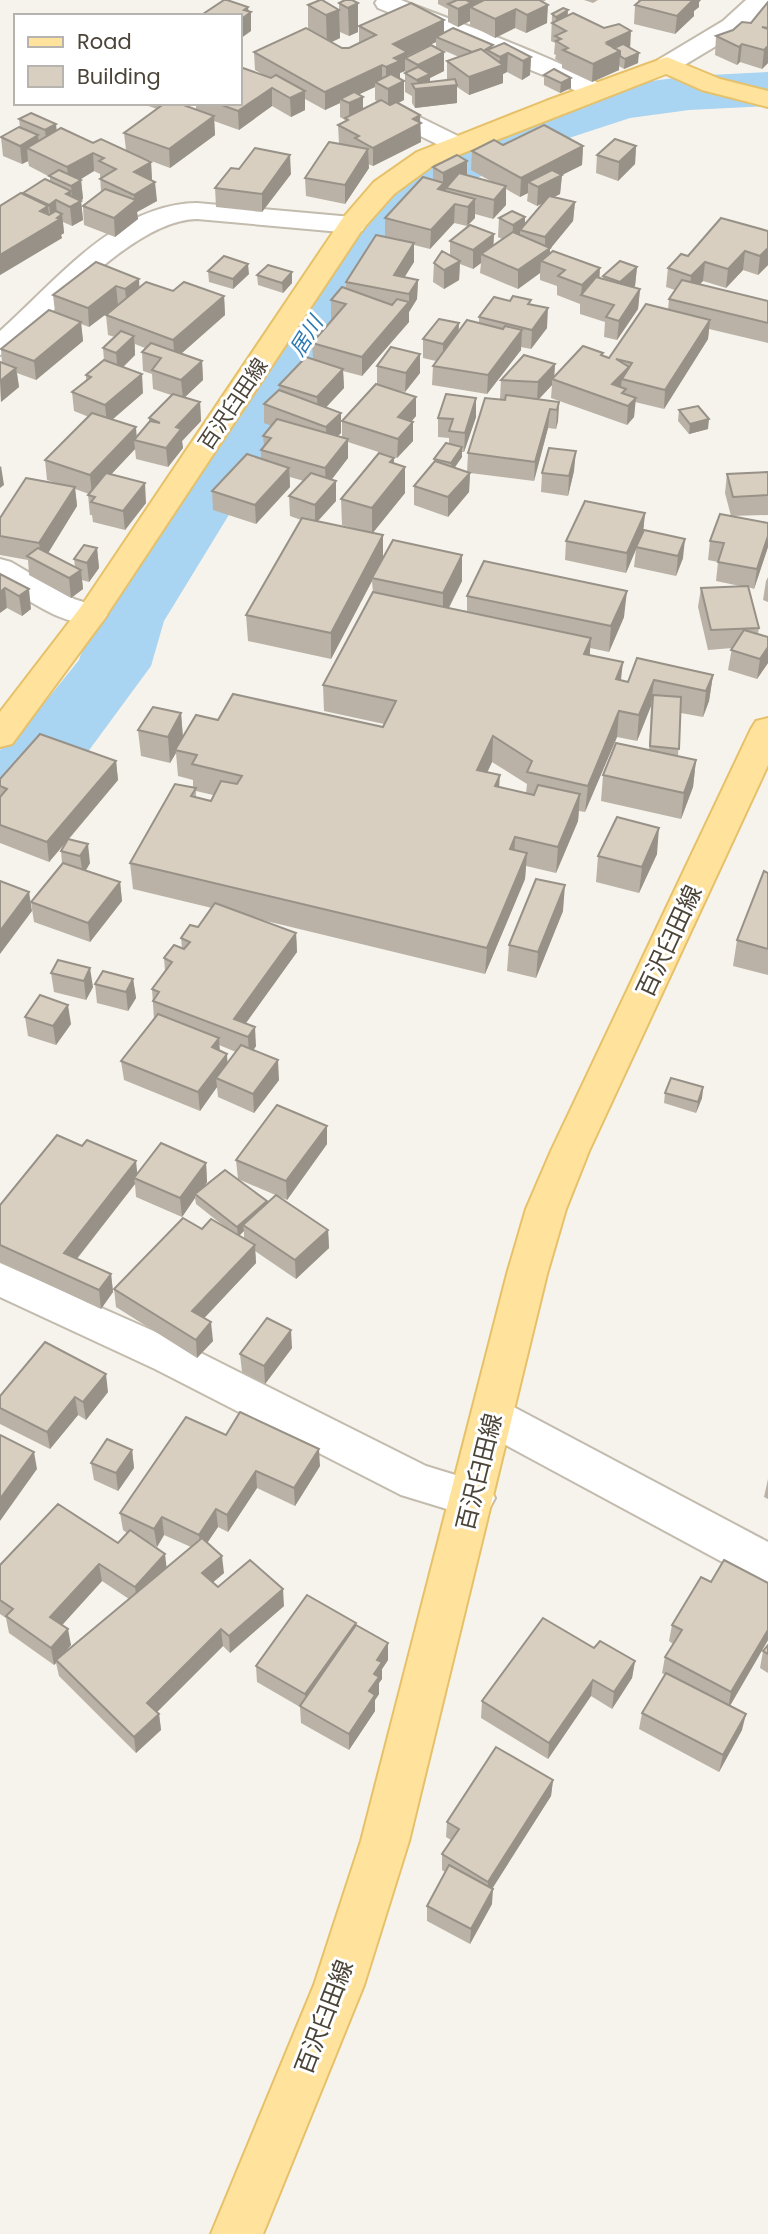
<svg xmlns="http://www.w3.org/2000/svg" width="768" height="2234" font-family="Poppins,'Noto Sans JP',sans-serif">
<rect width="100%" height="100%" fill="#f6f3ec"/>
<g fill="none" stroke-linecap="round" stroke-linejoin="round">
<!-- river -->
<polygon fill="#a9d4f2" fill-rule="evenodd" points="768,72 768,106 689,110 630,118 569,138 470,181 423,216 389,253 164,621 151,666 87,753 27,814 0,821 0,750 33,717 79,660 92,621 333,243 381,190 428,155 527,114 622,85 689,76"/>
<defs>
<g id="minor">
<path d="M 377,0 L 401,0 C 435,14 594,71 608,91 L 604,96 C 587,101 573,89 558,81 L 378,8 L 375,3 Z"/>
<polygon points="746,0 768,0 768,6 741,31 676,70 667,73 658,70 654,65 658,60 723,21"/>
<polygon points="393,104 464,139 468,145 464,151 455,153 392,122 376,127 367,125 363,119 367,113"/>
<path d="M 197,203 L 352,217 L 362,219 L 366,225 L 362,231 L 352,233 L 197,219 C 135,220 56,311 10,352 L 0,355 L 0,331 C 56,281 116,204 197,203 Z"/>
<path d="M 0,559 L 11,562 L 74,599 L 102,608 L 107,615 L 102,622 C 68,631 28,599 0,583 Z"/>
<polygon points="0,1263 185,1345 426,1466 488,1485 495,1498 488,1511 473,1517 401,1495 155,1369 0,1297"/>
<polygon points="493,1399 508,1404 768,1542 768,1583 752,1578 478,1430 472,1417 478,1404"/>
</g>
<g id="major">
<polygon points="667,57 720,79 768,91 768,107 702,90 666,74 435,164 394,194 362,230 102,622 12,744 0,747 0,712 80,608 342,219 374,182 417,152 546,101"/>
<polygon points="768,718 768,765 589,1151 566,1209 547,1274 409,1841 364,1985 263,2234 211,2234 314,1985 361,1841 507,1274 526,1209 551,1151 751,729 756,721"/>
</g>
</defs>
<!-- minor casing -->
<use href="#minor" stroke="#c2bbae" stroke-width="4"/>
<!-- major casing -->
<use href="#major" stroke="#e6c16a" stroke-width="4"/>
<!-- minor -->
<use href="#minor" fill="#fff" fill-rule="evenodd"/>
<!-- major -->
<use href="#major" fill="#ffe39c" fill-rule="evenodd"/>
</g>
<!-- wall -->
<g fill="#bab2a6" fill-rule="evenodd">
<path d="M 345,0 L 358,32 L 349,36 L 340,32 L 340,38 L 332,42 L 342,48 L 349,48 L 359,43 L 359,26 L 444,20 L 444,33 L 493,45 L 492,48 L 531,57 L 530,75 L 522,80 L 507,72 L 503,74 L 503,83 L 469,95 L 457,87 L 457,103 L 415,108 L 412,103 L 412,96 L 405,92 L 405,71 L 400,73 L 400,79 L 404,100 L 398,103 L 420,123 L 421,142 L 373,166 L 368,164 L 369,168 L 345,204 L 306,196 L 305,178 L 339,144 L 338,125 L 345,122 L 345,120 L 340,117 L 340,103 L 325,110 L 305,99 L 305,110 L 291,117 L 272,106 L 239,130 L 214,121 L 215,135 L 170,168 L 138,156 L 151,162 L 152,180 L 157,201 L 137,212 L 138,219 L 115,237 L 84,225 L 83,206 L 101,192 L 100,174 L 94,171 L 81,179 L 83,199 L 80,200 L 81,201 L 83,220 L 72,226 L 63,222 L 64,233 L 61,235 L 62,238 L 0,275 L 0,206 L 23,194 L 23,193 L 50,181 L 50,177 L 29,166 L 28,161 L 22,164 L 3,156 L 1,137 L 20,127 L 19,119 L 56,124 L 56,131 L 93,143 L 126,150 L 124,133 L 157,109 L 140,103 L 178,103 L 196,110 L 196,103 L 240,103 L 265,76 L 255,70 L 254,52 L 308,29 L 308,5 L 339,9 L 339,3 ZM 436,42 L 436,47 L 459,57 L 447,61 L 447,80 L 430,82 L 430,78 L 444,71 L 407,57 L 407,56 ZM 375,87 L 375,100 L 378,102 L 363,109 L 363,97 L 359,94 Z"/>
<polygon points="438,0 546,0 543,2 547,23 526,33 515,28 495,38 470,25 470,21 458,27 448,22 448,9 438,4"/>
<polygon points="584,0 598,0 593,3"/>
<polygon points="638,0 701,0 699,2 699,7 694,11 694,16 675,34 634,24 635,5 638,3"/>
<polygon points="768,2 768,63 762,69 740,62 737,65 715,55 716,36 751,23"/>
<polygon points="552,14 567,16 630,48 638,63 624,69 619,66 619,70 592,82 562,68 562,63 555,59 556,55 554,54 555,43 551,41"/>
<polygon points="544,75 571,78 571,88 560,93 544,85"/>
<path d="M 503,145 L 583,146 L 582,165 L 562,175 L 560,194 L 554,197 L 575,202 L 573,221 L 550,249 L 550,254 L 603,279 L 603,276 L 637,267 L 635,286 L 634,288 L 640,289 L 638,309 L 617,340 L 604,337 L 605,322 L 580,314 L 580,304 L 557,295 L 557,286 L 540,280 L 540,273 L 518,289 L 480,273 L 481,263 L 473,269 L 460,264 L 459,280 L 444,289 L 433,282 L 434,263 L 450,256 L 450,241 L 494,234 L 493,245 L 502,239 L 498,237 L 499,218 L 525,217 L 525,224 L 542,203 L 537,206 L 527,201 L 528,193 L 520,197 L 506,189 L 506,205 L 493,219 L 475,214 L 475,218 L 467,226 L 454,223 L 430,249 L 414,245 L 414,262 L 404,277 L 418,280 L 417,299 L 409,312 L 409,322 L 362,376 L 343,371 L 344,388 L 326,407 L 341,413 L 341,433 L 338,436 L 342,437 L 342,421 L 377,384 L 377,366 L 420,354 L 420,373 L 405,392 L 395,390 L 416,397 L 416,416 L 412,421 L 413,422 L 413,441 L 397,458 L 348,442 L 348,458 L 331,480 L 336,481 L 336,501 L 318,521 L 356,529 L 342,525 L 341,499 L 394,464 L 405,493 L 373,532 L 383,558 L 462,555 L 462,581 L 449,608 L 467,611 L 467,596 L 624,617 L 609,652 L 590,648 L 589,655 L 621,680 L 628,682 L 713,675 L 709,701 L 703,717 L 681,713 L 678,756 L 696,760 L 693,787 L 681,819 L 601,801 L 603,775 L 649,750 L 651,706 L 637,741 L 617,737 L 585,812 L 579,811 L 578,821 L 556,873 L 526,866 L 525,879 L 485,974 L 258,919 L 296,933 L 297,952 L 246,1023 L 256,1046 L 253,1050 L 279,1080 L 254,1113 L 218,1097 L 217,1087 L 200,1111 L 124,1080 L 121,1061 L 154,1019 L 152,989 L 165,971 L 164,958 L 182,948 L 181,938 L 198,927 L 212,908 L 133,889 L 130,863 L 193,788 L 193,780 L 178,776 L 176,753 L 170,763 L 141,756 L 138,730 L 181,713 L 183,737 L 218,720 L 383,727 L 384,724 L 324,711 L 323,685 L 373,593 L 372,581 L 331,659 L 248,641 L 246,615 L 301,520 L 290,516 L 289,496 L 304,481 L 290,477 L 290,487 L 256,524 L 213,510 L 212,491 L 261,458 L 261,450 L 264,446 L 263,436 L 272,426 L 264,423 L 264,404 L 279,390 L 279,385 L 313,359 L 312,343 L 333,320 L 331,319 L 331,300 L 346,289 L 346,282 L 385,237 L 385,218 L 433,180 L 433,167 L 494,183 L 471,170 L 472,151 ZM 492,762 L 527,784 L 526,793 L 499,787 L 487,773 ZM 196,791 L 213,795 L 211,801 L 196,797 ZM 219,1045 L 236,1052 L 228,1063 L 220,1051 Z"/>
<polygon points="636,146 635,164 618,181 596,173 597,155"/>
<polygon points="239,169 291,174 262,212 216,207 215,188"/>
<polygon points="768,231 768,265 758,275 743,270 726,288 703,281 700,284 768,301 768,343 709,329 708,339 664,409 635,402 634,417 627,425 551,398 552,385 539,399 559,402 558,421 556,429 548,428 534,481 470,473 469,492 448,517 414,505 414,486 434,462 434,459 449,443 449,438 438,437 438,418 476,398 476,417 464,452 462,452 462,457 454,468 467,472 468,453 505,400 505,399 500,399 501,380 555,364 554,377 603,356 609,358 668,310 669,299 675,290 666,287 668,268 688,256"/>
<polygon points="208,271 249,274 233,289 209,282"/>
<polygon points="292,272 292,283 283,293 258,285 257,275"/>
<path d="M 139,279 L 139,288 L 224,296 L 225,315 L 181,354 L 202,361 L 203,380 L 185,397 L 200,402 L 201,421 L 182,441 L 183,448 L 168,467 L 136,459 L 135,449 L 111,474 L 146,503 L 125,530 L 93,522 L 92,515 L 90,515 L 88,495 L 89,494 L 75,489 L 77,506 L 48,553 L 75,567 L 74,559 L 97,548 L 99,568 L 89,582 L 82,580 L 83,589 L 71,598 L 29,575 L 28,560 L 0,555 L 0,518 L 59,484 L 47,480 L 45,460 L 89,417 L 74,411 L 72,392 L 86,380 L 86,375 L 104,360 L 103,348 L 115,337 L 108,335 L 106,315 L 118,305 L 89,327 L 81,324 L 83,341 L 36,380 L 17,373 L 19,387 L 1,402 L 0,362 L 2,363 L 1,349 L 55,312 L 53,295 ZM 135,344 L 145,348 L 142,352 L 143,371 L 152,374 L 153,389 L 171,395 L 149,418 L 149,422 L 137,437 L 112,420 L 143,393 L 123,367 L 135,355 Z"/>
<polygon points="531,300 530,304 547,328 531,349 521,347 521,350 487,394 432,385 433,366 436,361 423,358 423,339 459,323 458,332 479,323 479,317 510,301"/>
<polygon points="679,410 708,429 689,434 678,421"/>
<polygon points="574,471 568,496 541,492 542,473"/>
<polygon points="768,472 768,515 731,516 725,493 727,474"/>
<polygon points="645,513 643,532 683,558 676,576 634,567 636,549 626,573 565,560 566,541"/>
<polygon points="768,523 768,547 754,589 748,587 759,628 758,634 768,647 768,663 757,679 728,670 732,648 708,650 698,607 701,588 740,586 716,581 718,562 708,560 710,541"/>
<polygon points="0,574 31,609 22,616 7,608"/>
<polygon points="768,577 768,602 763,600 766,581"/>
<polygon points="116,761 118,780 69,839 90,863 86,870 120,882 122,901 90,942 34,922 31,902 62,863 61,851 68,840 49,862 0,843 0,779"/>
<polygon points="657,854 639,893 596,882 598,856"/>
<polygon points="768,873 768,975 733,966 737,940"/>
<polygon points="563,911 536,978 507,971 509,945"/>
<polygon points="58,960 93,987 86,1000 54,992 51,973"/>
<polygon points="133,979 136,998 128,1011 97,1003 95,984"/>
<polygon points="25,1017 71,1024 56,1045 28,1036"/>
<polygon points="703,1087 702,1098 696,1113 664,1103 665,1093"/>
<polygon points="327,1144 287,1200 238,1179 236,1160"/>
<path d="M 206,1163 L 207,1182 L 203,1188 L 267,1201 L 267,1203 L 328,1230 L 329,1248 L 296,1279 L 255,1251 L 256,1263 L 204,1318 L 213,1341 L 197,1358 L 116,1307 L 114,1289 L 202,1229 L 225,1227 L 196,1204 L 195,1198 L 182,1217 L 136,1197 L 135,1184 L 77,1259 L 111,1274 L 113,1292 L 101,1309 L 0,1262 L 0,1205 L 137,1174 ZM 244,1231 L 244,1239 L 239,1235 Z"/>
<polygon points="292,1348 265,1384 242,1372 240,1354"/>
<polygon points="108,1392 86,1420 78,1415 50,1449 0,1424 0,1396"/>
<path d="M 226,1435 L 320,1466 L 295,1506 L 257,1488 L 228,1532 L 218,1527 L 207,1543 L 224,1573 L 213,1582 L 218,1587 L 284,1606 L 230,1653 L 223,1646 L 157,1712 L 159,1714 L 161,1730 L 136,1753 L 59,1676 L 56,1663 L 54,1665 L 9,1633 L 6,1618 L 0,1614 L 0,1565 L 118,1543 L 127,1533 L 123,1530 L 120,1513 ZM 164,1535 L 191,1547 L 166,1568 L 150,1543 L 157,1547 ZM 102,1581 L 129,1599 L 67,1650 L 71,1645 L 62,1625 Z"/>
<polygon points="132,1450 134,1468 118,1491 94,1480 91,1463"/>
<polygon points="768,1479 768,1499 764,1497"/>
<polygon points="711,1582 768,1583 768,1640 730,1706 742,1730 719,1772 639,1729 642,1713 665,1675 662,1673 665,1657 673,1644 669,1641 672,1625"/>
<polygon points="356,1625 388,1660 382,1669 382,1679 379,1683 379,1694 375,1700 375,1711 349,1750 301,1723 300,1707 257,1682 256,1666"/>
<polygon points="768,1645 768,1673 760,1668 763,1651"/>
<polygon points="594,1648 635,1661 632,1678 612,1709 591,1696 548,1759 481,1718 482,1701"/>
<polygon points="553,1780 551,1796 492,1888 492,1904 470,1944 427,1921 427,1906 445,1872 442,1870 442,1854 451,1840 446,1837 447,1822"/>
</g>
<!-- shaded-wall -->
<g fill="#979187">
<polygon points="461,0 495,0 470,7 470,21 458,27 458,9"/>
<polygon points="691,0 701,0 699,2 699,7 694,11 694,16 675,34 677,16"/>
<polygon points="358,3 358,32 349,36 348,8"/>
<polygon points="548,5 547,23 526,33 527,15"/>
<polygon points="248,7 249,14 251,12 251,31 240,39 240,20 244,10"/>
<polygon points="516,9 515,28 495,38 495,19"/>
<polygon points="339,10 340,38 327,44 326,15"/>
<polygon points="568,10 567,29 556,25 556,17"/>
<polygon points="444,20 444,38 436,37 436,42 407,56 407,59 405,58 405,71 400,73 400,79 386,86 386,67 393,44"/>
<polygon points="631,31 630,50 620,54 619,70 592,82 593,64 607,42"/>
<polygon points="742,44 740,62 737,65 739,47"/>
<polygon points="768,46 768,63 762,69 764,50"/>
<polygon points="444,52 444,71 430,78 430,87 457,85 457,103 415,108 415,89 417,89 418,65"/>
<polygon points="508,53 507,72 503,74 503,83 469,95 469,77 499,66 500,57"/>
<polygon points="639,53 638,63 624,69 625,59"/>
<polygon points="531,57 530,75 522,80 523,61"/>
<polygon points="382,65 382,83 375,82 375,87 345,101 340,99 340,103 325,110 325,92"/>
<polygon points="571,78 571,88 560,93 561,83"/>
<polygon points="404,81 404,100 388,108 388,89"/>
<polygon points="272,88 272,106 239,130 238,111"/>
<polygon points="305,91 305,110 291,117 290,98"/>
<polygon points="363,97 363,115 349,122 349,103"/>
<polygon points="420,115 421,142 373,166 373,148"/>
<polygon points="214,116 215,135 170,168 169,149"/>
<polygon points="56,124 58,142 47,149 45,130"/>
<polygon points="38,135 40,154 27,148 28,161 22,164 20,146"/>
<polygon points="583,146 582,165 562,175 560,194 537,206 538,187 528,182 528,193 520,197 521,178"/>
<polygon points="636,146 635,164 618,181 619,162"/>
<polygon points="368,149 369,168 345,204 345,185"/>
<polygon points="93,153 94,171 71,185 69,185 67,167"/>
<polygon points="290,155 291,174 262,212 262,194"/>
<polygon points="467,161 467,179 446,188 446,190 444,191 438,189 443,183 443,173"/>
<polygon points="151,162 152,181 134,172"/>
<polygon points="81,180 83,199 73,205 71,186"/>
<polygon points="155,182 157,201 137,212 138,219 115,237 114,218 134,202 134,195"/>
<polygon points="506,186 506,205 493,219 494,200"/>
<polygon points="71,191 73,206 81,201 83,220 72,226 70,207 66,194"/>
<polygon points="475,199 475,218 467,226 468,207"/>
<polygon points="56,200 57,218 62,214 64,233 61,235 62,238 0,275 0,255 40,211 48,206 50,225 51,224 49,205"/>
<polygon points="575,202 573,221 550,249 549,264 541,261 540,273 518,289 518,270 545,252 545,237"/>
<polygon points="455,204 454,223 430,249 431,230"/>
<polygon points="525,217 525,231 520,230 520,239 512,244 513,225"/>
<polygon points="494,234 493,253 481,254 481,263 473,269 473,250"/>
<polygon points="414,243 414,262 396,291 394,275"/>
<polygon points="768,248 768,265 758,275 760,256"/>
<polygon points="745,251 743,270 726,288 728,269"/>
<polygon points="460,261 459,280 444,289 444,270"/>
<polygon points="705,262 703,281 689,295 691,276"/>
<polygon points="248,264 249,274 233,289 233,279"/>
<polygon points="637,267 635,286 619,301 620,282"/>
<polygon points="600,268 599,287 581,295 582,285"/>
<polygon points="292,272 292,283 283,293 282,283"/>
<polygon points="139,279 140,298 127,308 125,289"/>
<polygon points="418,280 417,299 409,312 409,322 362,376 362,357 409,303 409,294"/>
<polygon points="116,286 118,305 89,327 88,308"/>
<polygon points="640,289 638,309 617,340 619,321"/>
<polygon points="224,296 225,315 175,359 173,340"/>
<polygon points="548,308 547,328 531,349 532,330"/>
<polygon points="710,320 708,339 664,409 665,390"/>
<polygon points="81,322 83,341 36,380 34,361"/>
<polygon points="459,323 458,343 443,363 443,344"/>
<polygon points="522,330 521,350 487,394 488,375"/>
<polygon points="134,336 135,355 118,372 116,353"/>
<polygon points="420,354 420,373 405,392 406,373"/>
<polygon points="202,361 203,380 183,399 181,380"/>
<polygon points="555,364 554,379 552,379 552,385 537,401 538,382"/>
<polygon points="629,367 627,380 622,379 620,393 612,384"/>
<polygon points="16,368 19,387 1,402 0,381"/>
<polygon points="343,369 344,388 318,416 317,397"/>
<polygon points="142,374 143,393 107,424 105,405"/>
<polygon points="416,397 416,416 398,436 398,417"/>
<polygon points="476,398 476,417 464,452 465,433"/>
<polygon points="636,398 634,417 627,425 628,406"/>
<polygon points="200,402 201,421 182,441 183,448 168,467 166,448 176,427"/>
<polygon points="559,402 558,421 556,429 557,410"/>
<polygon points="550,409 548,428 534,481 535,462"/>
<polygon points="341,413 341,433 327,446 326,427"/>
<polygon points="709,419 708,429 689,434 690,424"/>
<polygon points="413,422 413,441 397,458 398,439"/>
<polygon points="136,427 137,441 134,440 135,449 92,495 90,475"/>
<polygon points="348,439 348,458 326,487 325,468"/>
<polygon points="462,447 462,457 451,473 451,463"/>
<polygon points="576,451 574,471 568,496 569,476"/>
<polygon points="394,458 394,481 405,467 405,493 372,534 372,508 390,462"/>
<polygon points="1,466 4,485 0,488 0,467"/>
<polygon points="289,468 290,487 256,524 255,505"/>
<polygon points="470,473 469,492 448,517 448,497"/>
<polygon points="336,481 336,501 315,524 315,505"/>
<polygon points="145,483 146,503 125,530 123,511"/>
<polygon points="75,487 77,506 42,563 39,543"/>
<polygon points="645,513 643,533 626,573 627,553"/>
<polygon points="383,535 383,561 372,578 372,581 331,659 331,633"/>
<polygon points="768,536 768,547 754,589 757,569"/>
<polygon points="685,539 683,558 676,576 678,556"/>
<polygon points="97,548 99,568 89,582 87,563"/>
<polygon points="462,555 462,581 443,619 443,593"/>
<polygon points="81,570 83,589 71,598 69,578"/>
<polygon points="5,588 7,608 0,613 0,592"/>
<polygon points="29,589 31,609 22,616 19,596"/>
<polygon points="627,591 624,617 609,652 611,626"/>
<polygon points="591,638 589,664 584,654"/>
<polygon points="768,647 768,663 757,679 760,659"/>
<polygon points="623,662 620,688 616,679"/>
<polygon points="713,675 709,701 703,717 706,691"/>
<polygon points="654,680 651,706 637,741 639,715"/>
<polygon points="619,711 617,737 585,812 588,786"/>
<polygon points="181,713 183,739 175,750 176,753 170,763 168,737"/>
<polygon points="493,736 492,762 476,796 477,770"/>
<polygon points="696,760 693,787 681,819 684,793"/>
<polygon points="116,761 118,780 49,862 47,842"/>
<polygon points="500,775 498,801 495,786"/>
<polygon points="580,794 578,821 556,873 558,847"/>
<polygon points="659,828 657,854 639,893 642,867"/>
<polygon points="515,837 514,863 510,849"/>
<polygon points="88,844 90,863 83,875 80,856"/>
<polygon points="527,853 525,879 485,974 487,948"/>
<polygon points="120,882 122,901 90,942 88,923"/>
<polygon points="565,885 563,911 536,978 538,952"/>
<polygon points="29,892 32,911 0,954 0,931"/>
<polygon points="296,933 297,952 238,1034 234,1019"/>
<polygon points="90,968 93,987 86,1000 84,981"/>
<polygon points="133,979 136,998 128,1011 126,992"/>
<polygon points="68,1005 71,1024 56,1045 53,1026"/>
<polygon points="255,1027 256,1046 249,1057 248,1037"/>
<polygon points="219,1038 220,1057 212,1047"/>
<polygon points="227,1054 228,1073 216,1078 217,1087 200,1111 198,1092"/>
<polygon points="278,1060 279,1080 254,1113 253,1094"/>
<polygon points="703,1087 702,1098 696,1113 698,1102"/>
<polygon points="327,1126 327,1144 287,1200 286,1181"/>
<polygon points="136,1161 138,1180 134,1178 135,1184 67,1271 64,1253"/>
<polygon points="206,1163 207,1182 197,1196 195,1194 195,1198 182,1217 180,1198"/>
<polygon points="267,1201 268,1211 243,1225 244,1231 238,1237 237,1227"/>
<polygon points="328,1230 329,1248 296,1279 295,1260"/>
<polygon points="255,1245 256,1263 194,1329 192,1311"/>
<polygon points="111,1274 113,1292 101,1309 99,1290"/>
<polygon points="211,1322 213,1341 197,1358 196,1340"/>
<polygon points="291,1330 292,1348 265,1384 264,1366"/>
<polygon points="106,1374 108,1392 86,1420 83,1402"/>
<polygon points="75,1397 78,1415 50,1449 47,1432"/>
<polygon points="319,1449 320,1466 295,1506 294,1488"/>
<polygon points="132,1450 134,1468 118,1491 116,1473"/>
<polygon points="34,1452 37,1469 0,1521 0,1499"/>
<polygon points="256,1471 257,1488 228,1532 227,1515"/>
<polygon points="216,1509 218,1527 201,1552 199,1535"/>
<polygon points="162,1517 164,1535 157,1547 154,1529"/>
<polygon points="165,1554 167,1571 137,1604 135,1587"/>
<polygon points="222,1556 224,1573 204,1590 202,1573"/>
<polygon points="99,1564 102,1581 54,1634 50,1617"/>
<polygon points="283,1589 284,1606 230,1653 229,1636"/>
<polygon points="356,1623 357,1640 306,1710 305,1694"/>
<polygon points="68,1629 71,1645 57,1661 56,1660 56,1663 54,1665 51,1648"/>
<polygon points="221,1629 223,1646 150,1719 147,1703"/>
<polygon points="768,1630 768,1640 728,1709 731,1692"/>
<polygon points="388,1643 388,1660 382,1669 382,1679 379,1683 379,1694 375,1700 375,1711 349,1750 349,1734 369,1691 377,1660"/>
<polygon points="635,1661 632,1678 612,1709 614,1692"/>
<polygon points="593,1680 591,1696 548,1759 549,1743"/>
<polygon points="159,1714 161,1730 136,1753 134,1737"/>
<polygon points="746,1714 742,1730 719,1772 723,1755"/>
<polygon points="553,1780 551,1796 487,1897 488,1882"/>
<polygon points="493,1889 492,1904 470,1944 471,1929"/>
</g>
<!-- building -->
<g fill="#d8cfc1" stroke="#979187" stroke-width="2">
<polygon points="224,0 227,0 248,7 244,10 251,12 240,20 240,16 200,16"/>
<polygon points="320,0 322,0 339,10 326,15 308,5"/>
<polygon points="345,0 352,0 358,3 348,8 339,3"/>
<polygon points="457,0 466,0 471,3 458,9 448,4"/>
<polygon points="484,0 539,0 548,5 527,15 516,9 495,19 470,7"/>
<polygon points="641,0 693,0 677,16 635,5"/>
<polygon points="768,2 768,28 762,27 768,29 768,46 764,50 742,44 739,47 716,36 733,30 742,22 751,23"/>
<polygon points="411,3 444,20 393,44 407,52 394,58 400,61 386,67 382,65 325,92 254,52 306,28 342,48 349,48 376,35 359,26"/>
<polygon points="563,8 568,10 556,17 552,14"/>
<polygon points="573,13 604,28 619,24 631,31 607,42 610,43 607,44 620,51 593,64 563,50 568,48 556,41 561,39 555,36 566,31 552,23"/>
<polygon points="453,28 493,45 483,51 481,49 472,52 436,37"/>
<polygon points="504,43 531,57 523,61 508,53 500,57 487,50"/>
<polygon points="623,44 639,53 625,59 620,56 620,51 614,48"/>
<polygon points="431,45 444,52 418,65 405,58"/>
<polygon points="481,49 503,65 469,77 447,61"/>
<polygon points="240,67 271,78 276,75 305,91 290,98 272,88 238,111 216,103 240,103"/>
<polygon points="418,67 430,74 417,80 405,73"/>
<polygon points="554,69 571,78 561,83 544,75"/>
<polygon points="391,74 404,81 388,89 375,82"/>
<polygon points="455,79 457,85 415,89 412,84"/>
<polygon points="354,92 363,97 349,103 340,99"/>
<polygon points="381,100 390,105 396,102 420,115 413,119 421,123 373,148 355,138 359,136 338,125 348,120 345,118"/>
<polygon points="165,103 178,103 214,116 169,149 124,133"/>
<polygon points="31,113 56,124 45,130 19,119"/>
<polygon points="544,125 583,146 521,178 472,151 494,140 503,145"/>
<polygon points="19,127 38,135 20,146 1,137"/>
<polygon points="61,128 93,143 101,139 151,162 134,172 155,182 134,195 100,179 116,169 99,161 104,158 93,153 67,167 27,148"/>
<polygon points="615,139 636,146 619,162 597,155"/>
<polygon points="329,142 368,149 345,185 305,178"/>
<polygon points="255,148 290,155 262,194 215,188 231,168 239,169"/>
<polygon points="457,155 467,161 443,173 433,167"/>
<polygon points="59,170 81,180 71,186 49,176"/>
<polygon points="552,170 562,175 538,187 528,182"/>
<polygon points="459,173 506,186 494,200 446,188"/>
<polygon points="423,177 444,183 438,189 475,199 468,207 455,204 431,230 385,218"/>
<polygon points="45,179 71,191 66,194 81,201 70,207 56,200 49,205 23,193"/>
<polygon points="105,189 136,200 114,218 83,206"/>
<polygon points="21,193 48,206 40,211 49,215 56,211 62,214 57,218 60,219 0,255 0,206"/>
<polygon points="549,196 575,202 545,237 520,230"/>
<polygon points="512,211 525,217 513,225 499,218"/>
<polygon points="721,218 768,231 768,248 760,256 745,251 728,269 705,262 691,276 668,268 681,254 688,256"/>
<polygon points="470,225 494,234 473,250 450,241"/>
<polygon points="513,232 550,248 518,270 481,254"/>
<polygon points="376,235 414,243 394,275 418,280 409,294 346,282"/>
<polygon points="442,251 460,261 444,270 434,263"/>
<polygon points="553,251 600,268 582,285 558,276 565,270 541,261"/>
<polygon points="224,256 248,264 233,279 208,271"/>
<polygon points="620,261 637,267 620,282 603,276"/>
<polygon points="96,262 139,279 125,289 116,286 88,308 53,295"/>
<polygon points="268,265 292,272 282,283 257,275"/>
<polygon points="596,277 640,289 619,321 606,317 614,305 581,295"/>
<polygon points="682,280 768,301 768,323 669,299"/>
<polygon points="146,282 173,291 184,282 224,296 173,340 106,315"/>
<polygon points="342,287 392,305 397,299 409,302 362,357 312,343 346,304 331,300"/>
<polygon points="513,296 531,300 528,304 548,308 532,330 479,317 494,297 510,301"/>
<polygon points="646,304 710,320 665,390 622,379 632,363 616,359 629,367 612,384 626,389 622,393 636,398 628,406 552,379 583,346 603,353 601,355 609,358"/>
<polygon points="49,310 81,322 34,361 1,349"/>
<polygon points="439,319 459,323 443,344 423,339"/>
<polygon points="467,320 503,329 505,326 522,330 488,375 433,366"/>
<polygon points="121,331 134,336 116,353 103,348"/>
<polygon points="151,343 202,361 181,380 152,370 161,358 142,352"/>
<polygon points="391,347 420,354 406,373 377,366"/>
<polygon points="524,355 555,364 538,382 501,380"/>
<polygon points="306,357 343,369 317,397 279,385"/>
<polygon points="104,360 142,374 105,405 72,392 91,377 86,375"/>
<polygon points="0,362 16,368 0,381"/>
<polygon points="376,384 416,397 398,417 413,422 398,439 342,421"/>
<polygon points="279,390 341,413 326,427 264,404"/>
<polygon points="173,394 200,402 176,427 181,429 166,448 134,440 150,421 160,423 149,418"/>
<polygon points="446,394 476,398 465,433 449,431 453,419 438,418"/>
<polygon points="506,395 559,402 557,410 550,409 535,462 468,453 485,398 505,400"/>
<polygon points="698,406 709,419 690,424 679,410"/>
<polygon points="92,413 136,427 90,475 45,460"/>
<polygon points="277,419 348,439 325,468 261,450 271,438 263,436"/>
<polygon points="446,443 462,447 451,463 434,459"/>
<polygon points="549,448 576,451 569,476 542,473"/>
<polygon points="379,453 394,458 390,462 405,467 372,508 341,499"/>
<polygon points="247,454 289,468 255,505 212,491"/>
<polygon points="435,461 470,473 448,497 414,486"/>
<polygon points="768,472 768,495 733,497 727,474"/>
<polygon points="106,473 145,483 123,511 91,502 95,497 88,495"/>
<polygon points="311,473 336,481 315,505 289,496"/>
<polygon points="26,478 75,487 39,543 0,536 0,518"/>
<polygon points="585,501 645,513 627,553 566,541"/>
<polygon points="720,514 768,523 768,536 757,569 718,562 724,543 710,541"/>
<polygon points="302,518 383,535 331,633 246,615"/>
<polygon points="644,530 685,539 678,556 636,547"/>
<polygon points="393,540 462,555 443,593 372,578"/>
<polygon points="84,545 97,548 87,563 74,559"/>
<polygon points="38,548 81,570 69,578 27,556"/>
<polygon points="484,561 627,591 611,626 467,596"/>
<polygon points="0,574 29,589 19,596 5,588 0,592"/>
<polygon points="748,586 759,628 711,630 701,588"/>
<polygon points="373,592 591,638 584,654 623,662 616,679 628,682 637,658 713,675 706,691 654,680 639,715 619,711 588,786 527,772 532,761 493,736 477,770 500,775 495,786 534,795 538,785 580,794 558,847 515,837 510,849 527,853 487,948 130,863 175,784 196,788 191,796 211,801 221,781 237,784 242,776 192,764 197,755 175,750 196,715 218,720 233,694 383,727 396,701 323,685"/>
<polygon points="744,630 768,637 768,647 760,659 731,650"/>
<polygon points="653,695 681,697 679,749 650,746"/>
<polygon points="153,707 181,713 168,737 138,730"/>
<polygon points="40,734 116,761 47,842 0,825 0,797 7,789 0,786 0,779"/>
<polygon points="616,743 696,760 684,793 603,775"/>
<polygon points="617,817 659,828 642,867 598,856"/>
<polygon points="68,839 88,844 80,856 61,851"/>
<polygon points="63,863 120,882 88,923 31,902"/>
<polygon points="764,871 768,873 768,949 737,940"/>
<polygon points="536,879 565,885 538,952 509,945"/>
<polygon points="0,881 29,892 0,931"/>
<polygon points="215,903 296,933 234,1019 255,1027 248,1037 153,1001 159,992 152,989 172,962 164,958 174,945 184,949 190,942 181,938 190,925 198,927"/>
<polygon points="58,960 90,968 84,981 51,973"/>
<polygon points="103,971 133,979 126,992 95,984"/>
<polygon points="40,995 68,1005 53,1026 25,1017"/>
<polygon points="158,1014 219,1038 212,1047 227,1054 198,1092 121,1061"/>
<polygon points="241,1045 278,1060 253,1094 216,1078"/>
<polygon points="671,1078 703,1087 698,1102 665,1093"/>
<polygon points="277,1105 327,1126 286,1181 236,1160"/>
<polygon points="57,1135 82,1146 87,1140 136,1161 64,1253 111,1274 99,1290 0,1245 0,1205"/>
<polygon points="161,1143 206,1163 180,1198 134,1178"/>
<polygon points="225,1170 267,1201 237,1227 195,1194"/>
<polygon points="276,1195 328,1230 295,1260 243,1225"/>
<polygon points="183,1218 202,1229 211,1219 255,1245 192,1311 211,1322 196,1340 114,1289"/>
<polygon points="267,1318 291,1330 264,1366 240,1354"/>
<polygon points="45,1342 106,1374 83,1402 75,1397 47,1432 0,1408 0,1396"/>
<polygon points="240,1412 319,1449 294,1488 256,1471 227,1515 216,1509 199,1535 162,1517 154,1529 120,1513 186,1417 226,1435"/>
<polygon points="0,1435 34,1452 0,1499"/>
<polygon points="107,1439 132,1450 116,1473 91,1463"/>
<polygon points="58,1504 118,1543 130,1530 165,1554 135,1587 99,1564 50,1617 68,1629 51,1648 6,1616 13,1609 0,1600 0,1565"/>
<polygon points="202,1538 222,1556 202,1573 218,1587 250,1560 283,1589 229,1636 221,1629 147,1703 159,1714 134,1737 56,1660"/>
<polygon points="724,1560 768,1583 768,1630 731,1692 665,1657 682,1630 672,1625 701,1577 711,1582"/>
<polygon points="307,1595 356,1623 305,1694 256,1666"/>
<polygon points="543,1618 594,1648 600,1641 635,1661 614,1692 593,1680 549,1743 482,1701"/>
<polygon points="356,1625 388,1643 377,1660 382,1662 374,1674 379,1677 369,1691 375,1695 349,1734 300,1706"/>
<polygon points="768,1645 768,1654 763,1651"/>
<polygon points="666,1673 746,1714 723,1755 642,1713"/>
<polygon points="496,1747 553,1780 488,1882 442,1854 459,1829 447,1822"/>
<polygon points="449,1865 493,1889 471,1929 427,1906"/>
</g>
<g text-anchor="middle" dominant-baseline="central" stroke-width="6" stroke-linejoin="round" paint-order="stroke">
<!-- far-water labels -->
<g font-size="21" font-style="italic" fill="#2e7ab2" stroke="#fff">
<text transform="translate(306 336) rotate(-58)">居川</text>
</g>
<!-- far-street labels -->
<g font-size="21" fill="#4b4439" stroke="#fff">
<text transform="translate(233 404) rotate(-56)">百沢臼田線</text>
</g>
<!-- street labels -->
<g font-size="24" fill="#4b4439" stroke="#fff">
<text transform="translate(669 941) rotate(-65)">百沢臼田線</text>
<text transform="translate(479 1472) rotate(-76)">百沢臼田線</text>
<text transform="translate(324 2017) rotate(-69)">百沢臼田線</text>
</g>
</g>
<!-- legend -->
<rect x="14" y="14" width="228" height="91" fill="#ffffff" stroke="#b7b4b0" stroke-width="2"/>
<rect x="28" y="37" width="35" height="10" fill="#ffe39c" stroke="#b7b4b0" stroke-width="2"/>
<text x="77" y="49" font-size="21" fill="#4b4439">Road</text>
<rect x="28" y="66" width="35" height="21" fill="#d8cfc1" stroke="#b7b4b0" stroke-width="2"/>
<text x="77" y="84" font-size="21" fill="#4b4439">Building</text>
</svg>
